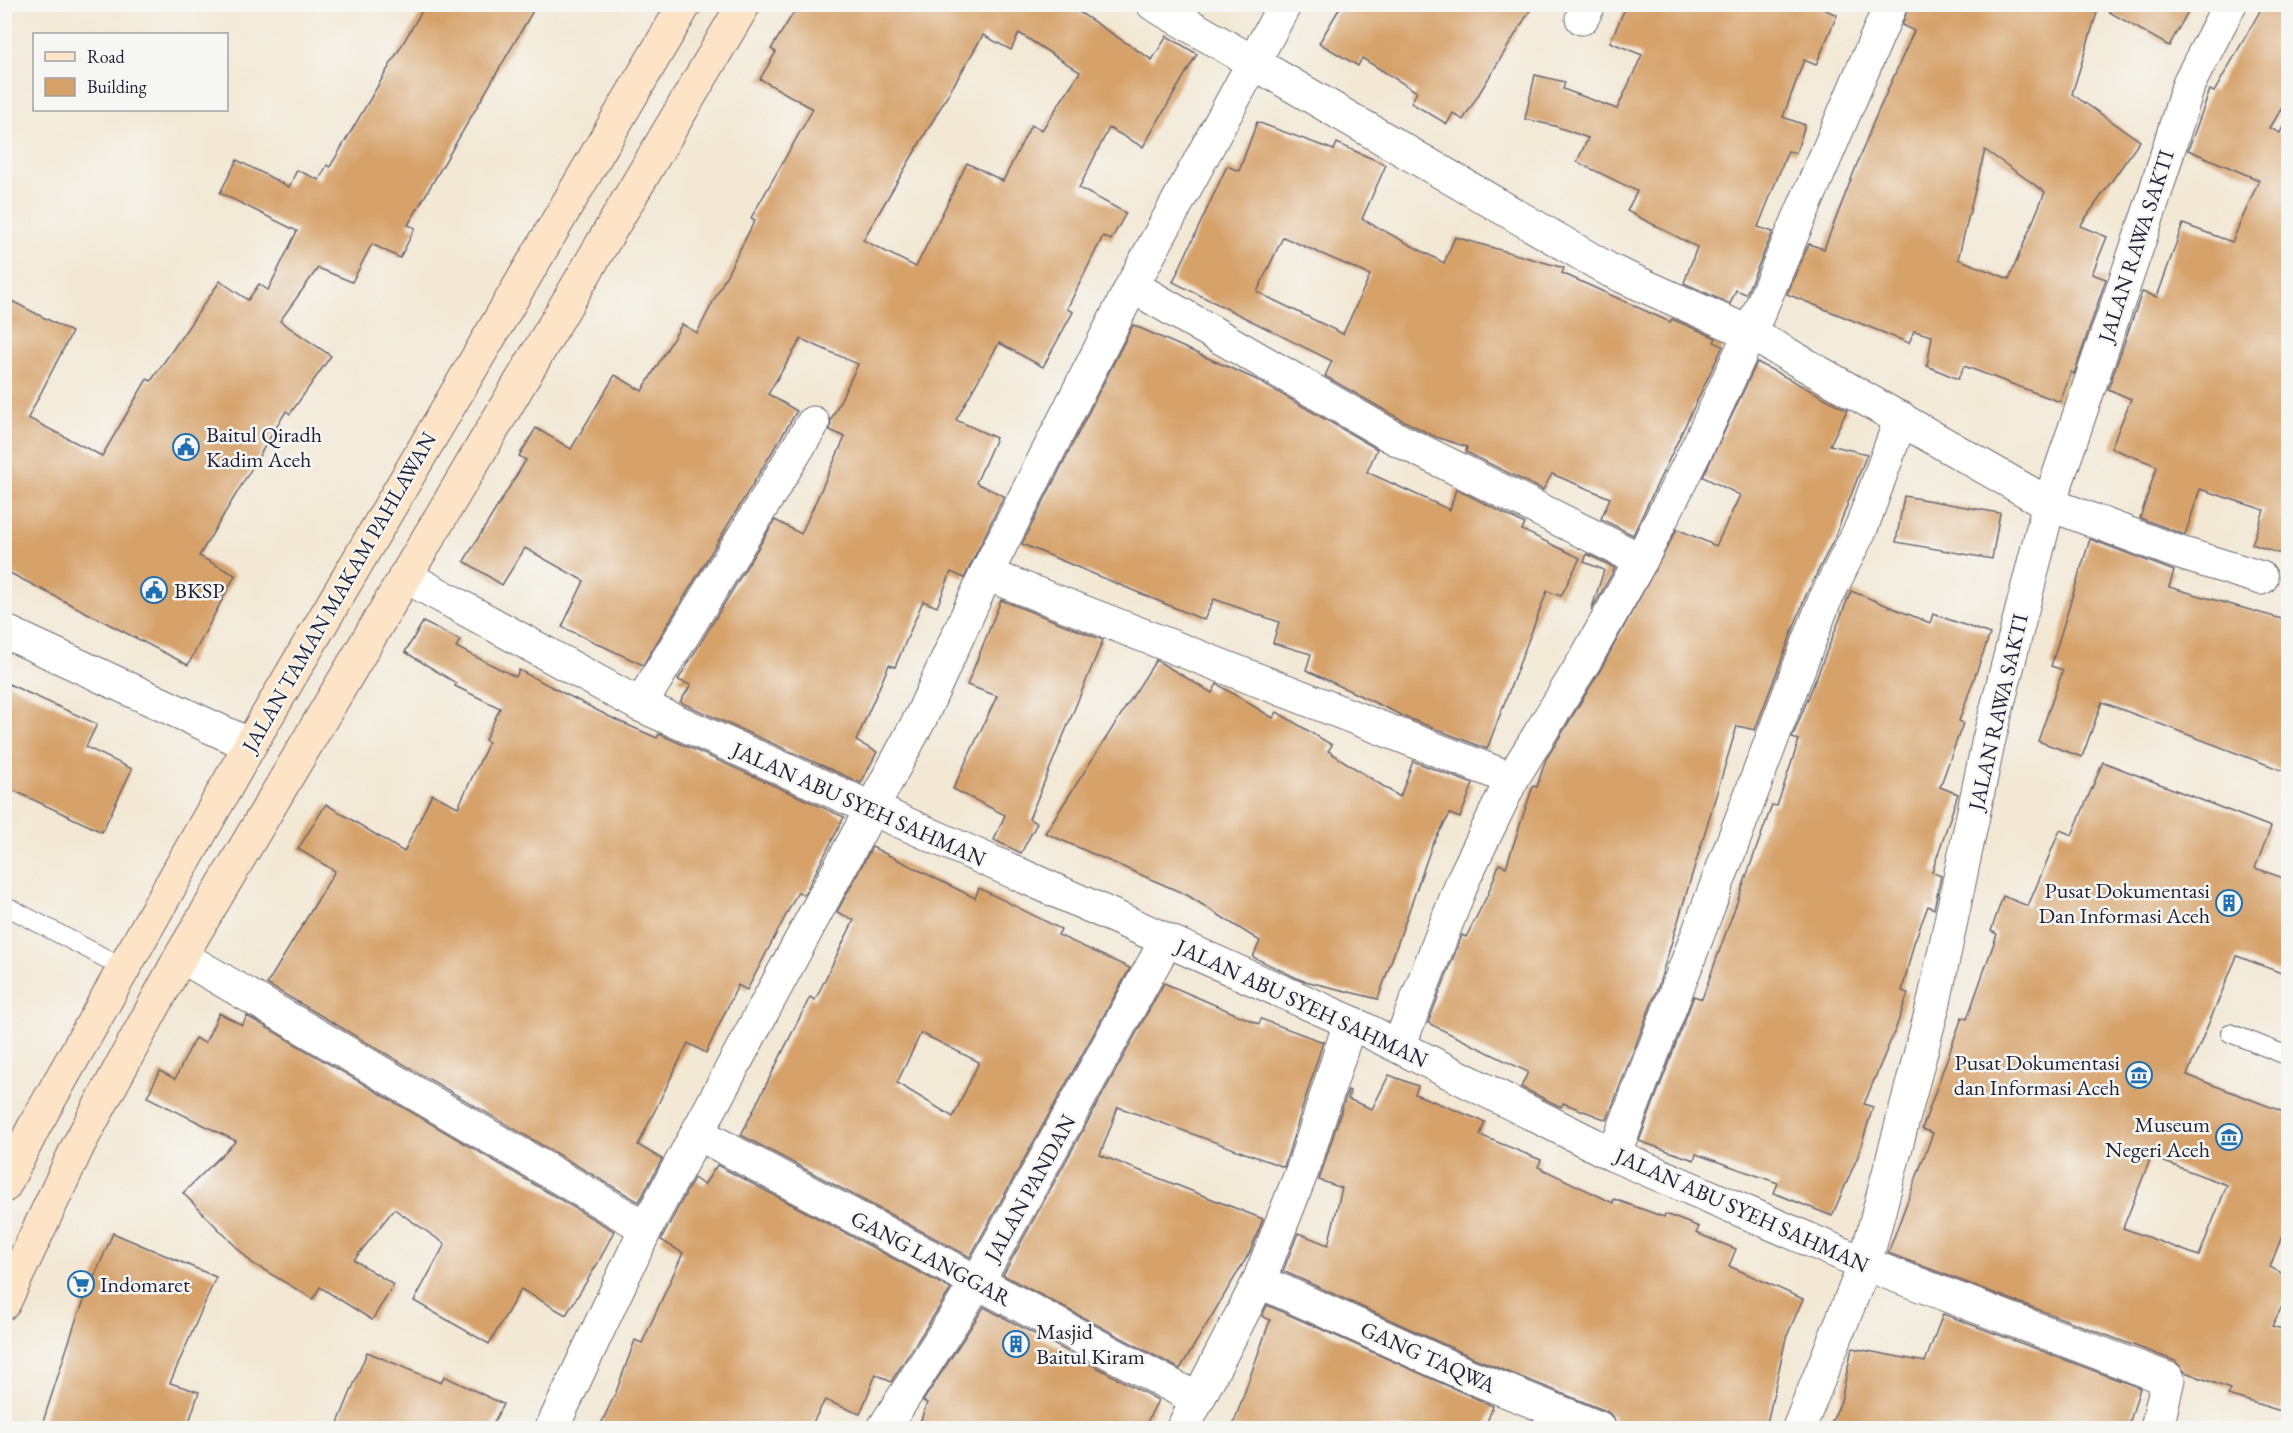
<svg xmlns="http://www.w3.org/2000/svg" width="2293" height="1433" font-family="'EB Garamond',serif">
<rect width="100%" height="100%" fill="#f6f6f2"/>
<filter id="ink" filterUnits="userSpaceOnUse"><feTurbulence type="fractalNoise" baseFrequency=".0167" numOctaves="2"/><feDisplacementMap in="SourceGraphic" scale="12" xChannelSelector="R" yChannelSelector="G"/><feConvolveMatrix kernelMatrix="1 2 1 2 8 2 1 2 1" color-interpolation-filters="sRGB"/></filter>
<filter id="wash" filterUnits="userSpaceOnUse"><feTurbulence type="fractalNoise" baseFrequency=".008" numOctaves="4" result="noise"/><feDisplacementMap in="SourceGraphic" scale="24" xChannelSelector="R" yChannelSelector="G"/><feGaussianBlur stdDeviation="1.35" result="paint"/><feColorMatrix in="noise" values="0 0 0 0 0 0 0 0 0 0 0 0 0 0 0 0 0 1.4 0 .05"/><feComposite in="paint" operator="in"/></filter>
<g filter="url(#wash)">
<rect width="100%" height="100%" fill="#f2e8d4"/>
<g id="blocks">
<!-- building -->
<g fill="#d6a26a" fill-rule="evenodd">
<polygon points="426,4 537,4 408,225 415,228 400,258 372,244 352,282 318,268 280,321 331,356 290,414 286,411 199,556 235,575 188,665 4,570 4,297 72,332 28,418 102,456 147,379 151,381 220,281 248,300 259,284 268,290 297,231 220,193 237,160 289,187 297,170 319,180 327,165 330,167"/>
<path d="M 799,4 L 1067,4 L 1152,60 L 1167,36 L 1197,54 L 1143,147 L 1109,128 L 1079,188 L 1126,213 L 1111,240 L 1103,236 L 1067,309 L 1073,312 L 1043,367 L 999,343 L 956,420 L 996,438 L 976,483 L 1004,496 L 964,578 L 951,572 L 937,607 L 923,601 L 895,667 L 889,665 L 856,741 L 877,752 L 861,783 L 680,702 L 691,685 L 678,680 L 775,520 L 801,534 L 845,437 L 830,430 L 831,420 L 858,364 L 801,339 L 768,394 L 797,411 L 643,665 L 562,627 L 584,581 L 525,548 L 502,585 L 464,561 L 526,460 L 519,456 L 536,428 L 571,449 L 615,375 L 642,391 L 682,324 L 697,333 L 755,220 L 751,218 L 813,109 L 760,79 L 776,52 L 771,49 ZM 1019,33 L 1080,72 L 1042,130 L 1031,125 L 1003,181 L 967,163 L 916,267 L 863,240 L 983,35 L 1011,50 Z"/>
<polygon points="1342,4 1534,4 1463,120 1453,113 1447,124 1411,103 1417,92 1362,58 1358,66 1319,43"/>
<polygon points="1627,4 1812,4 1837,15 1816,65 1804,60 1783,117 1805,125 1796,153 1788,151 1758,227 1773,232 1746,294 1736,290 1730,304 1684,283 1697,247 1627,211 1637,191 1577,162 1588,138 1555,126 1525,119 1535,75 1565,82 1563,89 1617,109 1642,55 1610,42"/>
<path d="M 1909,4 L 2192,4 L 2169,46 L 2099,6 L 2072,94 L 2140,141 L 2080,226 L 2107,237 L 2092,274 L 2106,279 L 2074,374 L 2071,372 L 2060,402 L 1964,366 L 1958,379 L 1927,366 L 1932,336 L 1914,331 L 1909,343 L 1787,294 L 1809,244 L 1824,249 L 1873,123 L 1914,31 L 1902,25 ZM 1985,150 L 2045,192 L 2009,279 L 1958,259 Z"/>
<polygon points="2264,4 2289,4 2289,96 2270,128 2280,133 2289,112 2289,557 2252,544 2264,510 2200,489 2185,535 2140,518 2157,466 2111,448 2131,399 2108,389 2142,292 2157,297 2183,224 2232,242 2259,180 2188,150 2210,90 2214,92"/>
<path d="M 1257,122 L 1334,150 L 1337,143 L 1386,165 L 1362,219 L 1444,263 L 1455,237 L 1564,268 L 1562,273 L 1670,322 L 1672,319 L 1716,338 L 1714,342 L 1723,346 L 1633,535 L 1601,519 L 1610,498 L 1552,474 L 1543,490 L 1466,452 L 1467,447 L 1436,437 L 1402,420 L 1325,376 L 1332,361 L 1173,282 L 1227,166 L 1239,171 ZM 1283,237 L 1370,275 L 1343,334 L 1257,292 Z"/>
<polygon points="1133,325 1255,379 1377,449 1367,472 1450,510 1456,489 1525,524 1522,530 1580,558 1561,596 1547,591 1487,749 1403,716 1306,670 1311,654 1273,643 1279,622 1214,599 1204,620 1022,544"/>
<polygon points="1757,362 1847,410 1830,445 1867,454 1834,539 1806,595 1755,730 1737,726 1659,984 1607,1120 1563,1103 1561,1107 1521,1087 1528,1072 1428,1023 1462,935 1466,937 1488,894 1499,864 1506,867 1533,786 1537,787 1545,761 1601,669 1677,529 1716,546 1740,495 1703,477"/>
<polygon points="1904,496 2000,513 1992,559 1896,542"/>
<polygon points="2090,539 2174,571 2169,587 2289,621 2289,773 2102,702 2082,757 2038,741 2063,670 2051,666"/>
<polygon points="1587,554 1615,568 1591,611 1604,570 1584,562"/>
<polygon points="1851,591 1930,623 1933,614 1990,634 1959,721 1963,723 1940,787 1958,794 1932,872 1941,876 1934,909 1928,906 1914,943 1902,991 1908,993 1896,1028 1864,1104 1873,1107 1858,1156 1832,1216 1774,1193 1778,1183 1696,1154 1694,1160 1639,1141 1694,996 1702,999 1772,805 1777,806 1799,740 1792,738"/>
<polygon points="1001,600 1103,640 1029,819 1037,823 1021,853 994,840 1005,815 953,789 997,696 967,685"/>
<polygon points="423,622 460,640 456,647 516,677 519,670 614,719 657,738 659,734 844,817 804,895 798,892 747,990 738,985 706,1053 688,1043 638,1145 662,1159 639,1202 267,984 335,871 298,849 326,804 404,852 432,794 458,807 489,742 485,740 500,708 455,686 456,683 405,652"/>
<polygon points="1156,660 1212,693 1217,684 1273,718 1277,712 1332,745 1328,751 1400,797 1413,761 1473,784 1460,818 1450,814 1432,845 1378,999 1301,980 1253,957 1260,941 1187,895 1045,833"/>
<polygon points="4,682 97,724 86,747 132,769 102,832 4,786"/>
<path d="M 2103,762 L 2271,827 L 2255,868 L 2289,880 L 2289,976 L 2237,956 L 2187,1075 L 2289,1114 L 2289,1218 L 2270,1267 L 2289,1277 L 2289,1293 L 2272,1326 L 2289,1331 L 2289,1387 L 2281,1411 L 2228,1395 L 2230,1389 L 2185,1372 L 2175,1361 L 1888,1253 L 1933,1133 L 1922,1129 L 1962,1017 L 1967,1019 L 1997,934 L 1991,931 L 2003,896 L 2028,906 L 2060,830 L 2072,835 ZM 2151,1157 L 2227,1185 L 2199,1256 L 2123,1228 Z"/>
<path d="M 872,847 L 975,898 L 979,888 L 1061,929 L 1058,935 L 1130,968 L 970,1257 L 741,1135 L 810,997 L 815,1000 L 854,920 L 837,912 ZM 921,1033 L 979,1062 L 953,1117 L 897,1083 Z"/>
<polygon points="1164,983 1259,1024 1261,1019 1323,1042 1284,1167 1118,1107 1100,1155 1263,1219 1250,1252 1180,1369 1003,1275"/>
<polygon points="219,1013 242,1025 247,1016 614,1231 598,1263 566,1315 521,1289 489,1344 414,1301 445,1244 394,1209 354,1260 394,1285 372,1320 320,1287 313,1299 252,1263 183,1193 236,1141 147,1097 160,1071 175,1079 195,1038 205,1043"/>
<polygon points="1389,1075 1418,1086 1415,1094 1485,1122 1480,1135 1541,1160 1538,1167 1613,1203 1614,1199 1664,1217 1665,1214 1699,1227 1696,1233 1736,1249 1729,1266 1803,1299 1786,1338 1766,1428 1621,1428 1617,1427 1613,1416 1606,1411 1474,1358 1283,1271 1298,1233 1328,1245 1342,1188 1319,1180 1348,1090 1350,1091 1348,1099 1372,1109"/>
<polygon points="717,1165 951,1289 891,1382 876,1374 860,1414 825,1400 810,1428 599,1428 616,1392 635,1340 642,1343 683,1253 661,1240 694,1178 704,1185"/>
<polygon points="113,1233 216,1277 170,1383 199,1392 187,1428 41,1428 76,1320"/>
<polygon points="1267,1305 1493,1406 1485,1428 1232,1428 1270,1320 1262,1316"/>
<polygon points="984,1307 1158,1400 1144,1428 918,1428 927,1403 923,1401"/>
<polygon points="1943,1314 2140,1388 2128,1428 1829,1428 1841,1401 1852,1348 1925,1362"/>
<polygon points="367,1352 441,1383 444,1376 503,1404 491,1428 336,1428"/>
</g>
</g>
</g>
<g filter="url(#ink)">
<use href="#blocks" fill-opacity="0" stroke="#6b6771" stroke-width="1.5"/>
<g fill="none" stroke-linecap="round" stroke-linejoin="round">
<defs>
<g id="lane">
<polyline points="4,905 124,968"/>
<polyline points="2230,1033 2288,1056"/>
</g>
<g id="street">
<polyline points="1153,4 1611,271 1750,333 2049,504 2177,552 2261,578"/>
<polyline points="1582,18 1589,4"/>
<polyline points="1132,286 1393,437 1641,560"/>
<polyline points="986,574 1512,779"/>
<polyline points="405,576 640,705 1350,1022 1614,1155 1865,1264 2168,1379 2157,1428"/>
<polyline points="4,631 250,745"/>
<polyline points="640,705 813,423"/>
<polyline points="181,956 646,1228"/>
<polyline points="1399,1046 1464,878 1512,779 1585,660 1641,560 1699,444 1750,333 1891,4"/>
<polyline points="697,1133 1197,1399"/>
<polyline points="1614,1155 1824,602 1862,526 1901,418"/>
<polyline points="1259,1281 1467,1375 1599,1428"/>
<polyline points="552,1428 646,1228 921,717 986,574 1132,286 1285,4"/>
<polyline points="884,1428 977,1283 1166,941"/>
<polyline points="1183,1428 1259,1281 1304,1166 1350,1022"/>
<polyline points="1799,1428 1865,1264 1934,1002 1989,739 2049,504 2152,203 2189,83 2230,4"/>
</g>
<g id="secondary">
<polyline points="4,1186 34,1127 250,745 685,4"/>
<polyline points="4,1303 78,1146 181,956 744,4"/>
</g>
</defs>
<!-- lane casing -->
<use href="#lane" stroke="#6b6771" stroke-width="20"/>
<!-- street casing -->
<use href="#street" stroke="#6b6771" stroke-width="35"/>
<!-- secondary casing -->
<use href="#secondary" stroke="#6b6771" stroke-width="35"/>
<!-- lane -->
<use href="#lane" stroke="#fff" stroke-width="18"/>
<!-- street -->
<use href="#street" stroke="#fff" stroke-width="33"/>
<!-- secondary -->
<use href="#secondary" stroke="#fee4c6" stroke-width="33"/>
</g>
</g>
<!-- icons -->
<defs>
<symbol id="civic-ring" viewBox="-11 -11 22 22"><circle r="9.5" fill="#f6f6f2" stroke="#1f6fb2" stroke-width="1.5"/><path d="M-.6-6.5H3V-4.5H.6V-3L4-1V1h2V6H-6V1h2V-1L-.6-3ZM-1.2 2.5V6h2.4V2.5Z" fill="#1f6fb2"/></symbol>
<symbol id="building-ring" viewBox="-11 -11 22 22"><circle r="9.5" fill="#f6f6f2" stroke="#1f6fb2" stroke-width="1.5"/><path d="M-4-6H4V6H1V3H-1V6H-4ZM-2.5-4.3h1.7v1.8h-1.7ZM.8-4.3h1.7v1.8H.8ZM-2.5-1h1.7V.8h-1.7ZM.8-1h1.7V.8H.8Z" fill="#1f6fb2"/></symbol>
<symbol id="museum-ring" viewBox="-11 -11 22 22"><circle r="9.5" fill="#f6f6f2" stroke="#1f6fb2" stroke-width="1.5"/><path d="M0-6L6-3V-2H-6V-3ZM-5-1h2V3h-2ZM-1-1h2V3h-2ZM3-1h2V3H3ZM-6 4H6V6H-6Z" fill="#1f6fb2"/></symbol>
<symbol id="supermarket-ring" viewBox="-11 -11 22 22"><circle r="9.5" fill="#f6f6f2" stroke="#1f6fb2" stroke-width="1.5"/><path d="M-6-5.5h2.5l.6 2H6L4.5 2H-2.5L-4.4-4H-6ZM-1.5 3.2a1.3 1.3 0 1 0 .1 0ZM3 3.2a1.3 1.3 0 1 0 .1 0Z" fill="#1f6fb2"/></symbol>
</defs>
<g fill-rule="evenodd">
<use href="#civic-ring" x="171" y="432" width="30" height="30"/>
<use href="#civic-ring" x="139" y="575" width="30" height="30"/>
<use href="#building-ring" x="2214" y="888" width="30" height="30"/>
<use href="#museum-ring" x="2124" y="1060" width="30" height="30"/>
<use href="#museum-ring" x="2214" y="1122" width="30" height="30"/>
<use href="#supermarket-ring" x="66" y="1269" width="30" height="30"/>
<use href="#building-ring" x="1001" y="1329" width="30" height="30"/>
</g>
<g text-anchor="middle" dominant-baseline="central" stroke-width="5" stroke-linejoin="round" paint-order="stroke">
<!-- street labels -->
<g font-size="22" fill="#22223b" stroke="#f6f6f2">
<text transform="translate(2136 246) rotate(-72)">JALAN RAWA SAKTI</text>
<text transform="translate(339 592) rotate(-60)">JALAN TAMAN MAKAM PAHLAWAN</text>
<text transform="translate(1998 712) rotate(-77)">JALAN RAWA SAKTI</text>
<text transform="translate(859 804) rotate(24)">JALAN ABU SYEH SAHMAN</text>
<text transform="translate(1302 1003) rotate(25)">JALAN ABU SYEH SAHMAN</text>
<text transform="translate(1030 1188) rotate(-61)">JALAN PANDAN</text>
<text transform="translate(1742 1210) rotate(24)">JALAN ABU SYEH SAHMAN</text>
<text transform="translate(931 1258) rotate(28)">GANG LANGGAR</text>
<text transform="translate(1428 1357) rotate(24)">GANG TAQWA</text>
</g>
<!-- poi labels -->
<g font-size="22" fill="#22223b" stroke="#f6f6f2" text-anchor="start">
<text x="206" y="434">Baitul Qiradh<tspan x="206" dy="25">Kadim Aceh</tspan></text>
<text x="174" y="590">BKSP</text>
<text x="2210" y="890" text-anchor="end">Pusat Dokumentasi<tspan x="2210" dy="25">Dan Informasi Aceh</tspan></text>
<text x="2120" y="1062" text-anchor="end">Pusat Dokumentasi<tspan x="2120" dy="25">dan Informasi Aceh</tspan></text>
<text x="2210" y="1124" text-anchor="end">Museum<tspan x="2210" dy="25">Negeri Aceh</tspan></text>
<text x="100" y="1284">Indomaret</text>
<text x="1036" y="1331">Masjid<tspan x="1036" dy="25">Baitul Kiram</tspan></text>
</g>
</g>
<!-- margin -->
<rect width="2293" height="1433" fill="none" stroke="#f6f6f2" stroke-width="24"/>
<!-- legend -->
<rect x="33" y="33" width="195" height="78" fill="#f6f6f2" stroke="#a1a1a9" stroke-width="1.5"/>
<rect x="45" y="52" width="30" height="9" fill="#fee4c6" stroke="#a1a1a9" stroke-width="1.5"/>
<text x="87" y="63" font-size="18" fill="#22223b">Road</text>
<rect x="45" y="78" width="30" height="18" fill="#d6a26a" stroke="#a1a1a9" stroke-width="1.5"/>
<text x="87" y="93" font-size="18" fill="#22223b">Building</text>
</svg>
